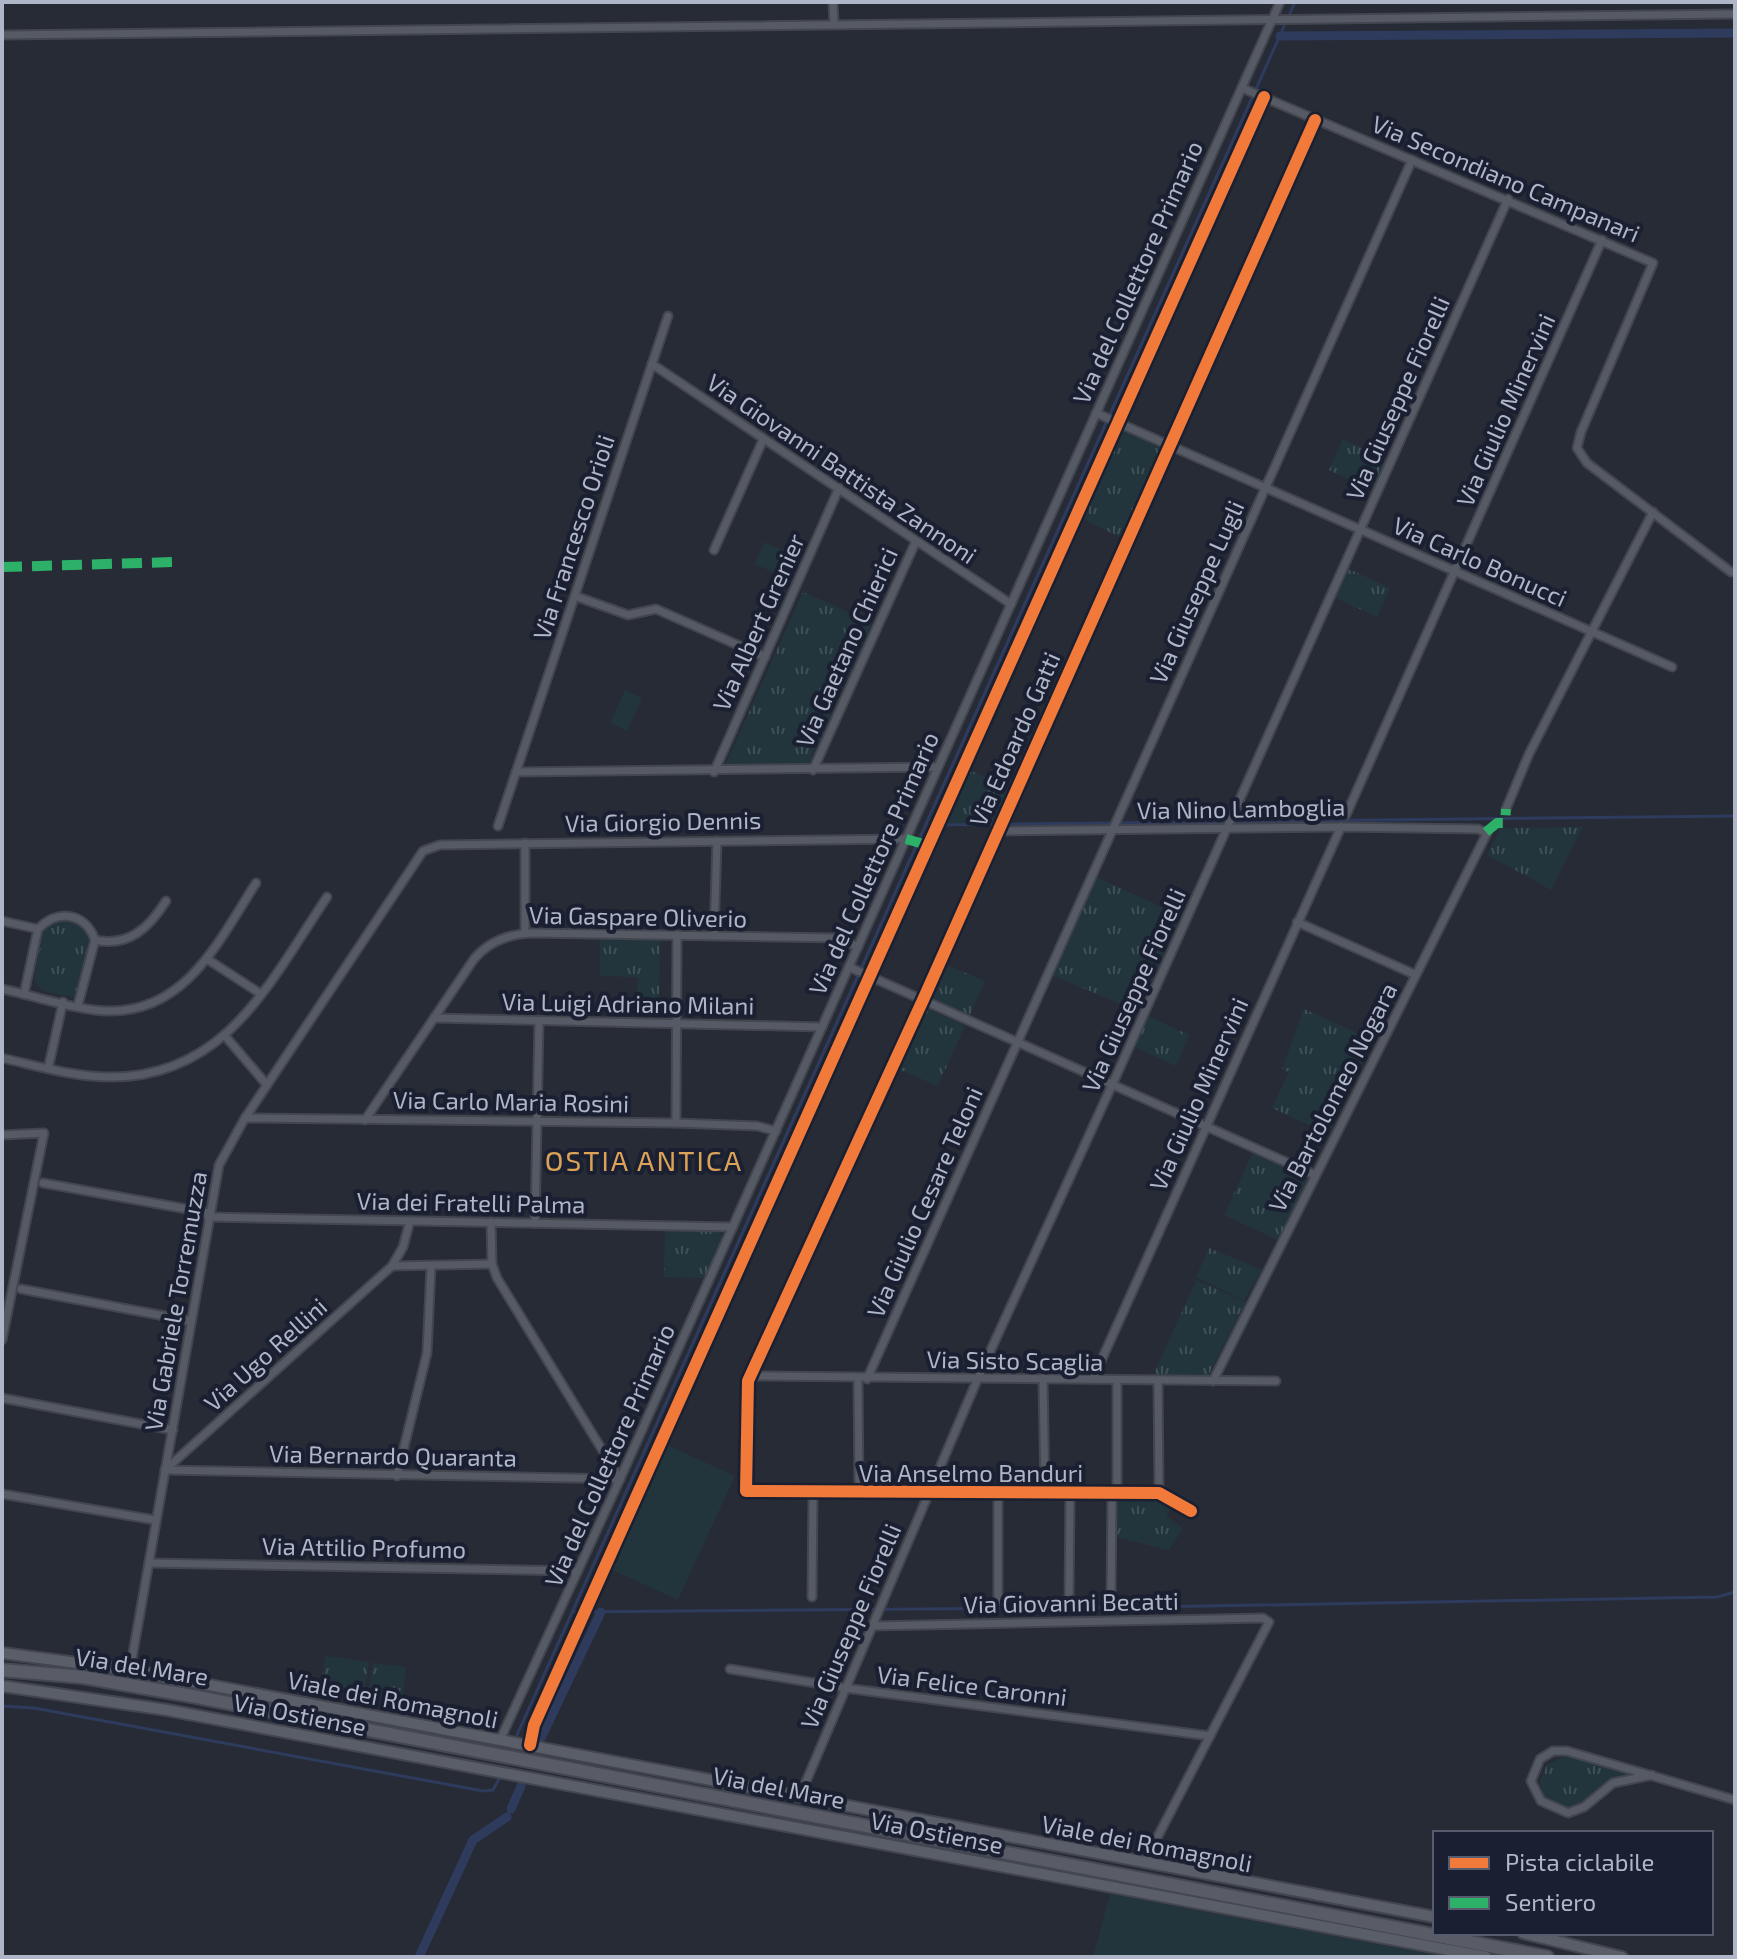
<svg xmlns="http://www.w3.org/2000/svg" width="1737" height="1959" font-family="'Exo 2',sans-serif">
<defs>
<pattern id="grass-tufts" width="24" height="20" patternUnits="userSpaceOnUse" patternTransform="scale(2)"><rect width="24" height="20" fill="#23353c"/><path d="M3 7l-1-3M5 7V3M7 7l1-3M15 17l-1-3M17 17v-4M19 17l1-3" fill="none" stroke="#405057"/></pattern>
</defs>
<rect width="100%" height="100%" fill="#262b36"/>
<!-- grass -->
<g fill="url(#grass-tufts)">
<polygon points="1120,427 1162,447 1120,537 1078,517"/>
<polygon points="1343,439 1386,459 1372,490 1329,470"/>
<polygon points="1349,569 1390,588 1377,617 1336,598"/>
<polygon points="803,592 872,623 809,763 725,765"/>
<polygon points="964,768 1009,787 993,823 940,823"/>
<polygon points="1583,827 1551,889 1487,855 1500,828"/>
<polygon points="1096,877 1181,916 1138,1011 1051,975"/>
<polygon points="64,918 77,921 89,937 77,998 43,991 34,980 43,932 52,920"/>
<polygon points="600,938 660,939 659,1002 638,1002 637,977 600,976"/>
<polygon points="942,963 985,981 970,1015 928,997"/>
<polygon points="922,1007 965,1025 938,1086 896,1068"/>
<polygon points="1304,1009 1372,1040 1329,1134 1272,1108 1289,1072 1282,1069"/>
<polygon points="1148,1016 1189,1035 1176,1066 1135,1047"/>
<polygon points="1254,1150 1308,1177 1280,1241 1224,1215"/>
<polygon points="665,1229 718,1231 723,1237 705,1278 664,1277"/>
<polygon points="1209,1248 1262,1270 1244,1300 1196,1277"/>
<polygon points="1196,1280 1246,1302 1208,1376 1153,1376"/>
<polygon points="1156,1498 1172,1506 1166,1516 1183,1528 1169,1550 1116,1537 1118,1499"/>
<polygon points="326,1656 369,1662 363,1701 319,1692"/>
<polygon points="373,1663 406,1667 402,1707 366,1701"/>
<path d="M 1566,1756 L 1570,1757 L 1629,1773 C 1601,1779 1586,1808 1564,1808 L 1544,1796 L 1540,1782 L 1547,1765 Z"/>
</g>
<!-- pitch -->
<g fill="#23353c">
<polygon points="764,542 800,558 790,580 755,564"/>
<polygon points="625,690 642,698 627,731 610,723"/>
<polygon points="667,1445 735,1476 678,1600 610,1569"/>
<polygon points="1110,1894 1435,1955 1093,1957"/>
</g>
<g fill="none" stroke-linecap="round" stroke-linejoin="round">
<!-- stream -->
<g stroke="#2e3b5d" stroke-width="3">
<polyline points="927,825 1735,816"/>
<polyline points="573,1612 1151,1607 1717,1597 1735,1592"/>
<polyline points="2,1706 34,1708 483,1791 493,1790 500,1777"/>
<polyline points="517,1735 1295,2"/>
</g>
<!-- canal -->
<g stroke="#2e3b5d" stroke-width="9">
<polyline points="1280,36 1735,33"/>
<polyline points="541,1738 601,1612"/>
<polyline points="511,1809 521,1786"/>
<polyline points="419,1957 473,1840 507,1817"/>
</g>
<defs>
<g id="street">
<polyline points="833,2 834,24"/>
<polyline points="2,35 1735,14"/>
<polyline points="1242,88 1653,263 1581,432 1577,448 1587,463 1731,572"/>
<polyline points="652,364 1011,604"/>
<polyline points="1096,413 1672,667"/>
<polyline points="714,550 763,440"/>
<polyline points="575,596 628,615 656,609 765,657"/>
<polyline points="813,770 916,541"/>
<polyline points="516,772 938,767"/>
<polyline points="714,772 839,488"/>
<polyline points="1506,809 1529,754 1653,512"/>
<polyline points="1346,815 1602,240"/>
<polyline points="498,826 668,316"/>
<polyline points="996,831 1341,827 1478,829 1487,833 1213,1381"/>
<polyline points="2,921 38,929"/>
<polyline points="1297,922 1416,975"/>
<polyline points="525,933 525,843"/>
<polyline points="714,936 717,841"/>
<path d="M 95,940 C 129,947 149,928 166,901"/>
<polyline points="207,959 261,994"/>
<polyline points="849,967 1315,1175"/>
<path d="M 2,989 C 32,995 82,1012 111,1011 C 187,1011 220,939 256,883"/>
<path d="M 24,994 L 38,929 C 57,909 85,912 95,940 L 78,1005"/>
<polyline points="434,1018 822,1027"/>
<polyline points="226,1037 267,1085"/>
<path d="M 2,1058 C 38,1066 74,1077 111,1077 C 227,1077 271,980 327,897"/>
<polyline points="48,1069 63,1002"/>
<polyline points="245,1118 676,1123 757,1126 776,1131"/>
<path d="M 365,1120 L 474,959 C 489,941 509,934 532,933 L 837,938 L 858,947"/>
<polyline points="676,1123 677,935"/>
<polyline points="2,1135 44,1133 2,1340"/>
<polyline points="43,1183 209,1213"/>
<polyline points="208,1217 733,1227"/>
<polyline points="491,1222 492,1264 497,1278 620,1479"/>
<polyline points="535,1223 539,1021"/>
<polyline points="392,1266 492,1264"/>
<polyline points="21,1289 191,1321"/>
<polyline points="753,1376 1276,1381"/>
<polyline points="1043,1378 1045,1493"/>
<polyline points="858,1379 859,1494"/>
<polyline points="867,1379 1412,160"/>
<polyline points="1093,1379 1341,827"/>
<polyline points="1158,1380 1159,1493"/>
<polyline points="1117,1381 1117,1494"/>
<polyline points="2,1398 173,1430"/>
<polyline points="165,1470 620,1479"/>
<polyline points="165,1470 392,1266 403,1247 410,1221"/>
<polyline points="397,1476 427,1353 431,1267"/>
<polyline points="998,1493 998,1601"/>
<polyline points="2,1494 155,1520"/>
<polyline points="1191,1511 1159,1493 746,1491 748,1381 923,1000 1315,120"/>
<polyline points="149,1563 578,1571"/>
<polyline points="812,1597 813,1493"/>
<polyline points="1069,1599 1070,1494"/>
<polyline points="1111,1602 1112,1494"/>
<polyline points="872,1626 1263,1618 1269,1622 1144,1863"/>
<polyline points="730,1669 845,1688 1210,1736"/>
<polyline points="130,1670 219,1165 245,1118 423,851 440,845 906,839"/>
<polyline points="500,1740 620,1479 1280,2"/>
<polyline points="1652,1775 1613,1783 1584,1807 1568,1813 1541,1801 1531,1781 1540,1759 1553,1751 1567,1751 1735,1800"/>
<polyline points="799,1798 978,1378 1113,1083 1508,199"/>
</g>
<g id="secondary">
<polyline points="2,1653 130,1670 1435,1917"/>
<polyline points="2,1686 167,1710 1486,1957"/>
<polyline points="1523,1933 1622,1957"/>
</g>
<polyline id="primary" points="2,1670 83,1677 192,1696 1547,1957"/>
</defs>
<!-- street casing -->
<use href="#street" stroke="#43464f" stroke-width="11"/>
<!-- secondary casing -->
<use href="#secondary" stroke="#43464f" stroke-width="14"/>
<!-- primary casing -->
<use href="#primary" stroke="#434853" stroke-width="16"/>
<!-- street -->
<use href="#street" stroke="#565a64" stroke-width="7"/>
<!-- secondary -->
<use href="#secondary" stroke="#5a5e69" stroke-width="10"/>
<!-- primary -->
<use href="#primary" stroke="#595c66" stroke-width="12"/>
<!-- quiet -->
<g stroke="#2db169" stroke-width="10" stroke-dasharray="20 10" stroke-linecap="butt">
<polyline points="2,567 176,562"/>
<polyline points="1486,832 1497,823 1505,823 1506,809"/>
<polyline points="906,839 927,845"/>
</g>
<defs>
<g id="cycleway">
<polyline points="1191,1511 1159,1493 746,1491 748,1381 923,1000 1315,120"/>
<polyline points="530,1745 534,1725 1264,97"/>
</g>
</defs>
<!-- cycleway casing -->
<use href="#cycleway" stroke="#1a2031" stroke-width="17"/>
<!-- cycleway -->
<use href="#cycleway" stroke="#f17a3a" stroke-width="12"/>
</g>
<g text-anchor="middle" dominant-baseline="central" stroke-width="8" stroke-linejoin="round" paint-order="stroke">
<!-- street labels -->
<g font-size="24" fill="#afb6c8" stroke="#1a2031">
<text transform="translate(1506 178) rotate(23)">Via Secondiano Campanari</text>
<text transform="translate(1137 272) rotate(-66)">Via del Collettore Primario</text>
<text transform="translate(1397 398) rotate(-66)">Via Giuseppe Fiorelli</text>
<text transform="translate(1505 410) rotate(-66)">Via Giulio Minervini</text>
<text transform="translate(842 468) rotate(34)">Via Giovanni Battista Zannoni</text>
<text transform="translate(573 537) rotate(-72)">Via Francesco Orioli</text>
<text transform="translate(1480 561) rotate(24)">Via Carlo Bonucci</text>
<text transform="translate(1196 592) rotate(-66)">Via Giuseppe Lugli</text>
<text transform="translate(758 622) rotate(-66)">Via Albert Grenier</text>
<text transform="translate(846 647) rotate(-66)">Via Gaetano Chierici</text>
<text transform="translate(1014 739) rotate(-66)">Via Edoardo Gatti</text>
<text transform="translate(1241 808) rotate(-1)">Via Nino Lamboglia</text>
<text transform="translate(663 821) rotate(-1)">Via Giorgio Dennis</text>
<text transform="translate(873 863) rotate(-66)">Via del Collettore Primario</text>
<text transform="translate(638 916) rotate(1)">Via Gaspare Oliverio</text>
<text transform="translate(1133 990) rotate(-66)">Via Giuseppe Fiorelli</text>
<text transform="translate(628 1003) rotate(1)">Via Luigi Adriano Milani</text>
<text transform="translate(1198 1094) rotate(-66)">Via Giulio Minervini</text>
<text transform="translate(1332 1097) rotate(-63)">Via Bartolomeo Nogara</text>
<text transform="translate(511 1101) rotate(1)">Via Carlo Maria Rosini</text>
<text transform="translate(471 1202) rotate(1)">Via dei Fratelli Palma</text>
<text transform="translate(924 1202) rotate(-66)">Via Giulio Cesare Teloni</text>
<text transform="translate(175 1301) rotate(-80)">Via Gabriele Torremuzza</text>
<text transform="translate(265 1354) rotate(-42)">Via Ugo Rellini</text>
<text transform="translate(1015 1360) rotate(1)">Via Sisto Scaglia</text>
<text transform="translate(393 1455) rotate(1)">Via Bernardo Quaranta</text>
<text transform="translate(609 1455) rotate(-66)">Via del Collettore Primario</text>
<text x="971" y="1472">Via Anselmo Banduri</text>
<text transform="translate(364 1547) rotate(1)">Via Attilio Profumo</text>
<text transform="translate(1071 1602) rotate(-1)">Via Giovanni Becatti</text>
<text transform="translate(850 1626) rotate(-67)">Via Giuseppe Fiorelli</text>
<text transform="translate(142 1666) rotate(9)">Via del Mare</text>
<text transform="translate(972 1685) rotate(7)">Via Felice Caronni</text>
<text transform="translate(393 1699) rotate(11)">Viale dei Romagnoli</text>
<text transform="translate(300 1714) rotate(11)">Via Ostiense</text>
<text transform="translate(779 1787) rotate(11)">Via del Mare</text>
<text transform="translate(937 1832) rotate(11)">Via Ostiense</text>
<text transform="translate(1147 1843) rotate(11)">Viale dei Romagnoli</text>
</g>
<!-- quarter labels -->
<g font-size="28" letter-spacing="2" fill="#dca357" stroke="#1a2031">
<text x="644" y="1160">OSTIA ANTICA</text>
</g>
</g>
<!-- border -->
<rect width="1737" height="1959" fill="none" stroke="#afb6c8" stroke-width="8"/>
<!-- legend -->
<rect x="1433" y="1831" width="280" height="104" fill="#1a2031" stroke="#565c6d" stroke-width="2"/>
<rect x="1449" y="1857" width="40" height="12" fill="#f17a3a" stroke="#565c6d" stroke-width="2"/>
<text x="1505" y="1871" font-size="24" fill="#afb6c8">Pista ciclabile</text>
<rect x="1449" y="1897" width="40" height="12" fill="#2db169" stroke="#565c6d" stroke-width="2"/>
<text x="1505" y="1911" font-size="24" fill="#afb6c8">Sentiero</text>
</svg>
